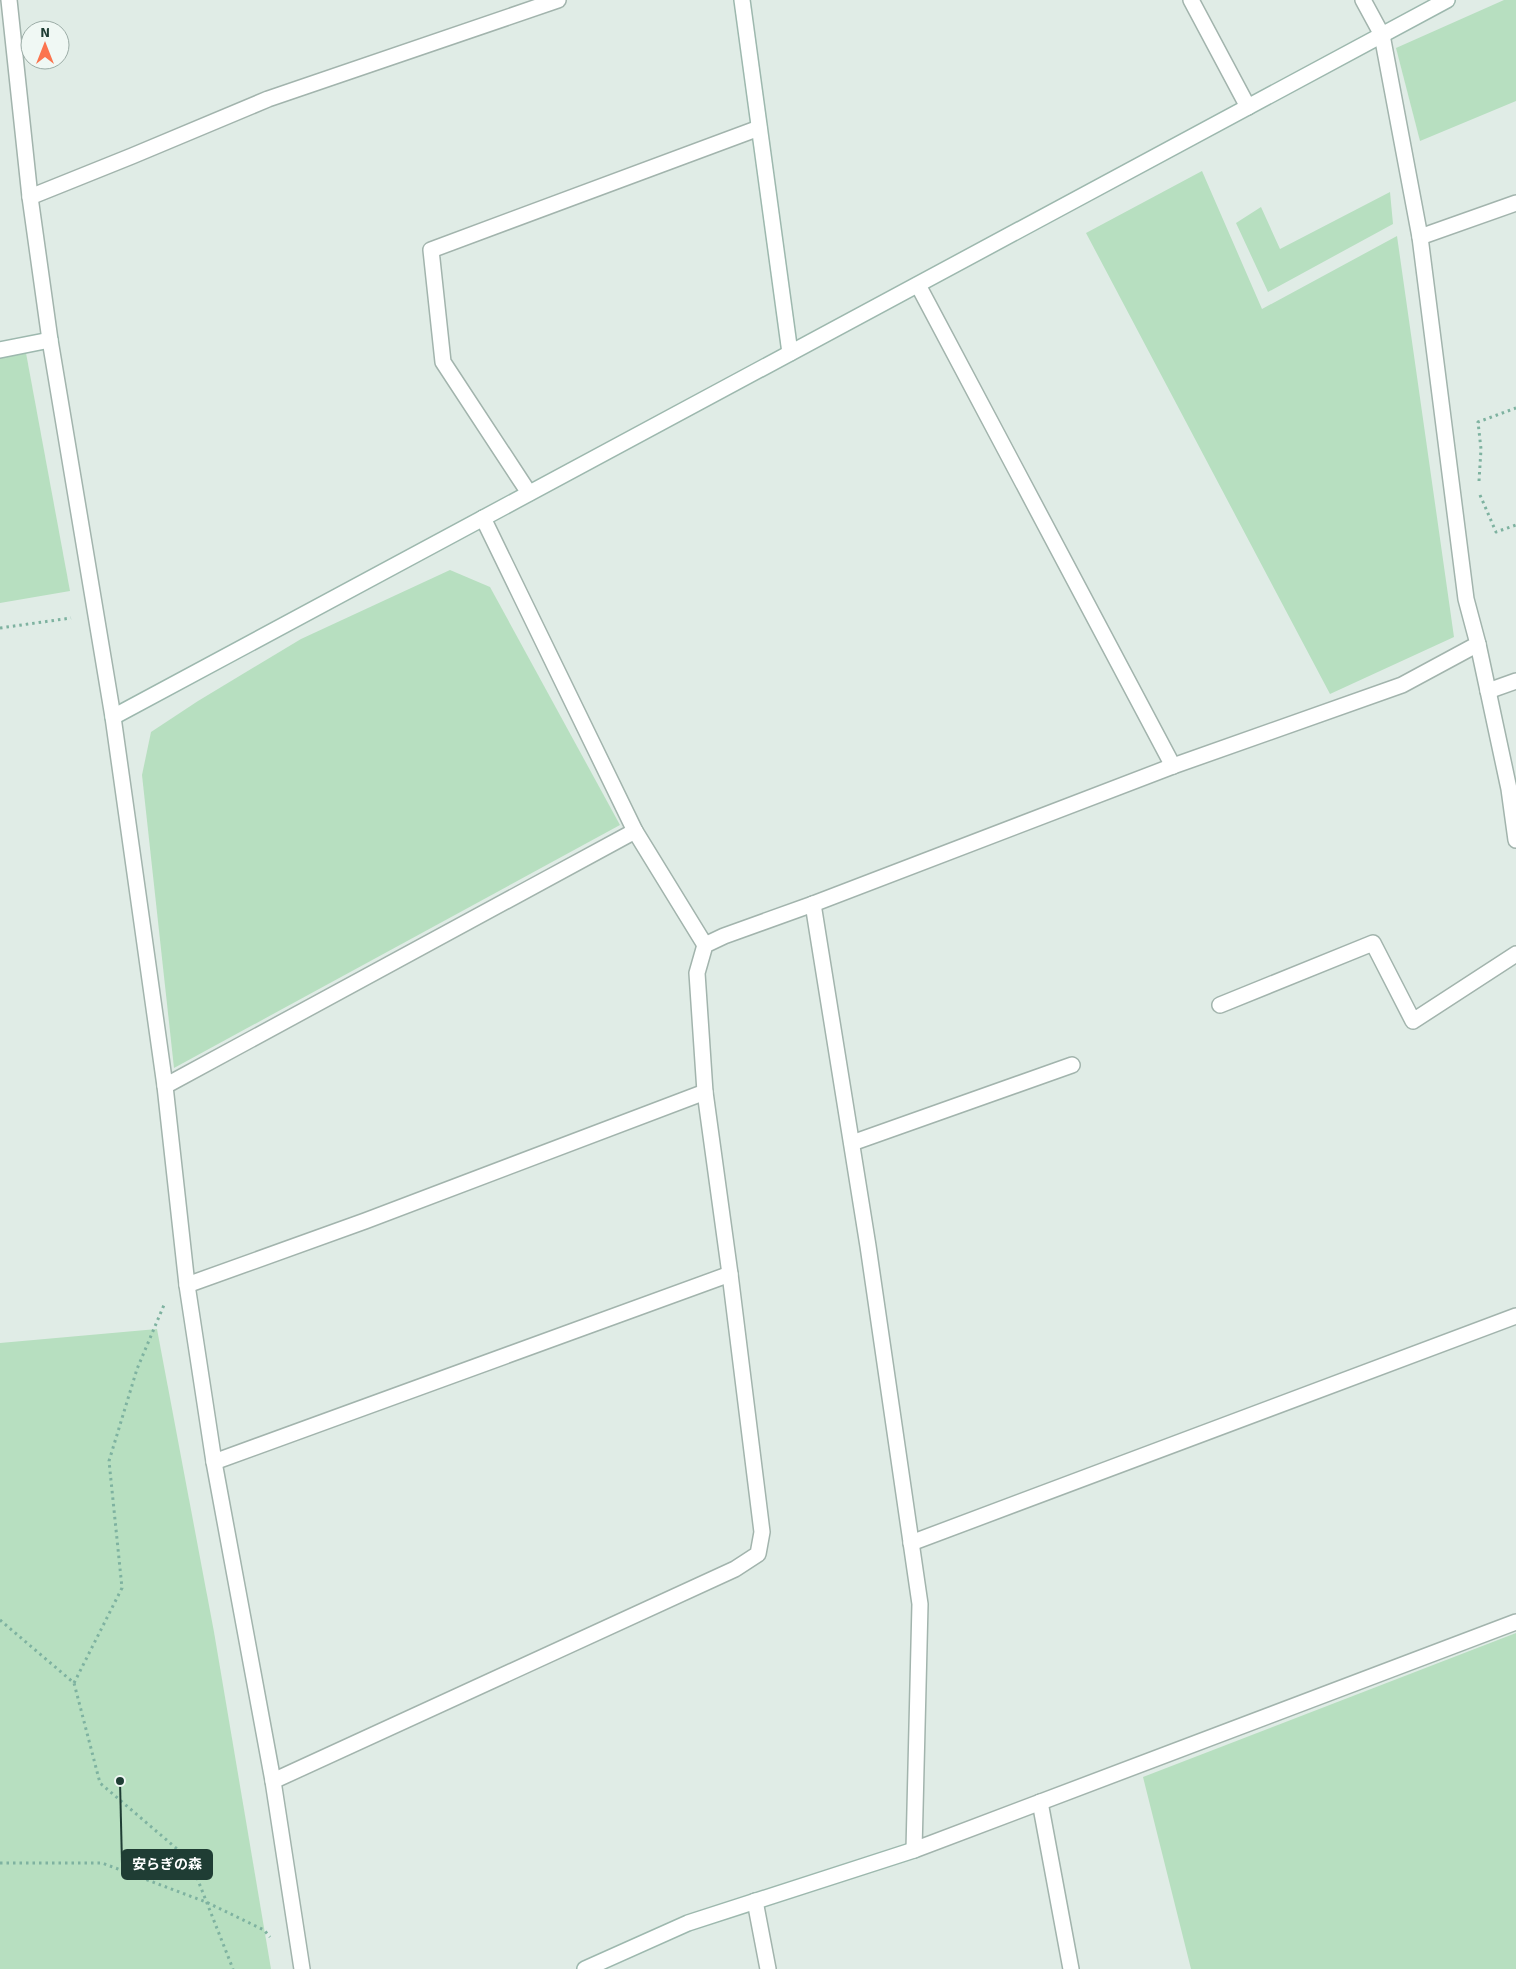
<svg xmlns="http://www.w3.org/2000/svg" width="1516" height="1969" font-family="Signika,'Noto Sans JP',sans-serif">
<rect width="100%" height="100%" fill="#e0ece6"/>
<!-- green -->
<g fill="#b7dfc0">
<polygon points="1504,0 1516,0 1516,101 1420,141 1396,48"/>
<polygon points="1202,171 1262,309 1397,236 1454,637 1330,694 1086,233"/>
<polygon points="1390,192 1393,224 1268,292 1236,223 1261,207 1280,249"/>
<polygon points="26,353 70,591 0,603 0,358"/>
<polygon points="450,570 490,587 620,825 174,1068 142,775 151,732 198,701 301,639"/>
<polygon points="157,1329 214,1632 271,1969 0,1969 0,1343"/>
<polygon points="1516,1633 1516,1969 1191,1969 1143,1777"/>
</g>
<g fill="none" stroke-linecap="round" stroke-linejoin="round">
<defs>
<g id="street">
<polyline points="9,0 30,197 50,340 113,717 165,1086 187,1285 214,1462 273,1781 302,1969"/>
<polyline points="1191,0 1248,107"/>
<polyline points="30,197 132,156 268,99 558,0"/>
<polyline points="1420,237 1516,203"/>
<polyline points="918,285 1173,766"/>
<polyline points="529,493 443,362 431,250 759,128"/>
<polyline points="483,518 635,831 705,945"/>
<polyline points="1478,644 1509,789 1516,840"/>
<polyline points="1488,691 1516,681"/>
<polyline points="813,904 868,1246 920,1604 914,1850 1516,1622"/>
<polyline points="1220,1005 1373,943 1413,1021 1516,954"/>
<polyline points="165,1086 635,831"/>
<polyline points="852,1143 1072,1065"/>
<polyline points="187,1285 365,1221 705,1092"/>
<polyline points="214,1462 730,1274"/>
<polyline points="911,1543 1516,1316"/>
<polyline points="273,1781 735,1569 758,1554 762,1532 730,1274 705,1092 697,973 705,945 724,936 813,904 1173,766 1402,685 1478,644 1466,599 1420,237 1382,35 1363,0"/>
<polyline points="1040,1802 1071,1969"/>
<polyline points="755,1901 768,1969"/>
</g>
<g id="secondary">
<polyline points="742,0 790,353"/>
<polyline points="0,350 50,340"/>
<polyline points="113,717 1447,0"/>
<polyline points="585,1969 688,1923 914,1850"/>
</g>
</defs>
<!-- street casing -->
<use href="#street" stroke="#a2b4ad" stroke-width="18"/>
<!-- secondary casing -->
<use href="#secondary" stroke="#9db8ae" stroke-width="18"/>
<!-- path -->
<g stroke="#7eb2a0" stroke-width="3" stroke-dasharray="2.5 4" stroke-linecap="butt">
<polyline points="1479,481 1481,449 1478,422 1516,408"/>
<polyline points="1480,495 1496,532 1516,525"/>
<polyline points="0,628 71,618"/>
<polyline points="0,1620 74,1683 100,1783 190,1860 233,1969"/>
<polyline points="74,1683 122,1588 109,1461 137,1369 164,1305"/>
<polyline points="0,1863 102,1863 206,1902 264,1930 270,1937"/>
</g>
<!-- street -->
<use href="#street" stroke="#fff" stroke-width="15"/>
<!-- secondary -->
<use href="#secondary" stroke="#fff" stroke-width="15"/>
</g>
<!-- callouts -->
<path fill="none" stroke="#1f3d34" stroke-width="2" d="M120 1781L122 1864"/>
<circle fill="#1f3d34" stroke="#f0f8f4" stroke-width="2" cx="120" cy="1781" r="5"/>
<rect fill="#1f3d34" stroke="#1f3d34" stroke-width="2" x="122" y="1850" width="90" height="29" rx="5"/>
<g font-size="14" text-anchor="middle" font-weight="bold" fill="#fff">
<text x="167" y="1869">安らぎの森</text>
</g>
<!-- north arrow -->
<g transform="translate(45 45)"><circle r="24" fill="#f0f8f4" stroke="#9cada7"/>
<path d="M0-4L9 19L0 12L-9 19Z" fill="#fb744e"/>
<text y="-8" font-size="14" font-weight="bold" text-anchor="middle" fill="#1f3d34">N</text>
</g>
</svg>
